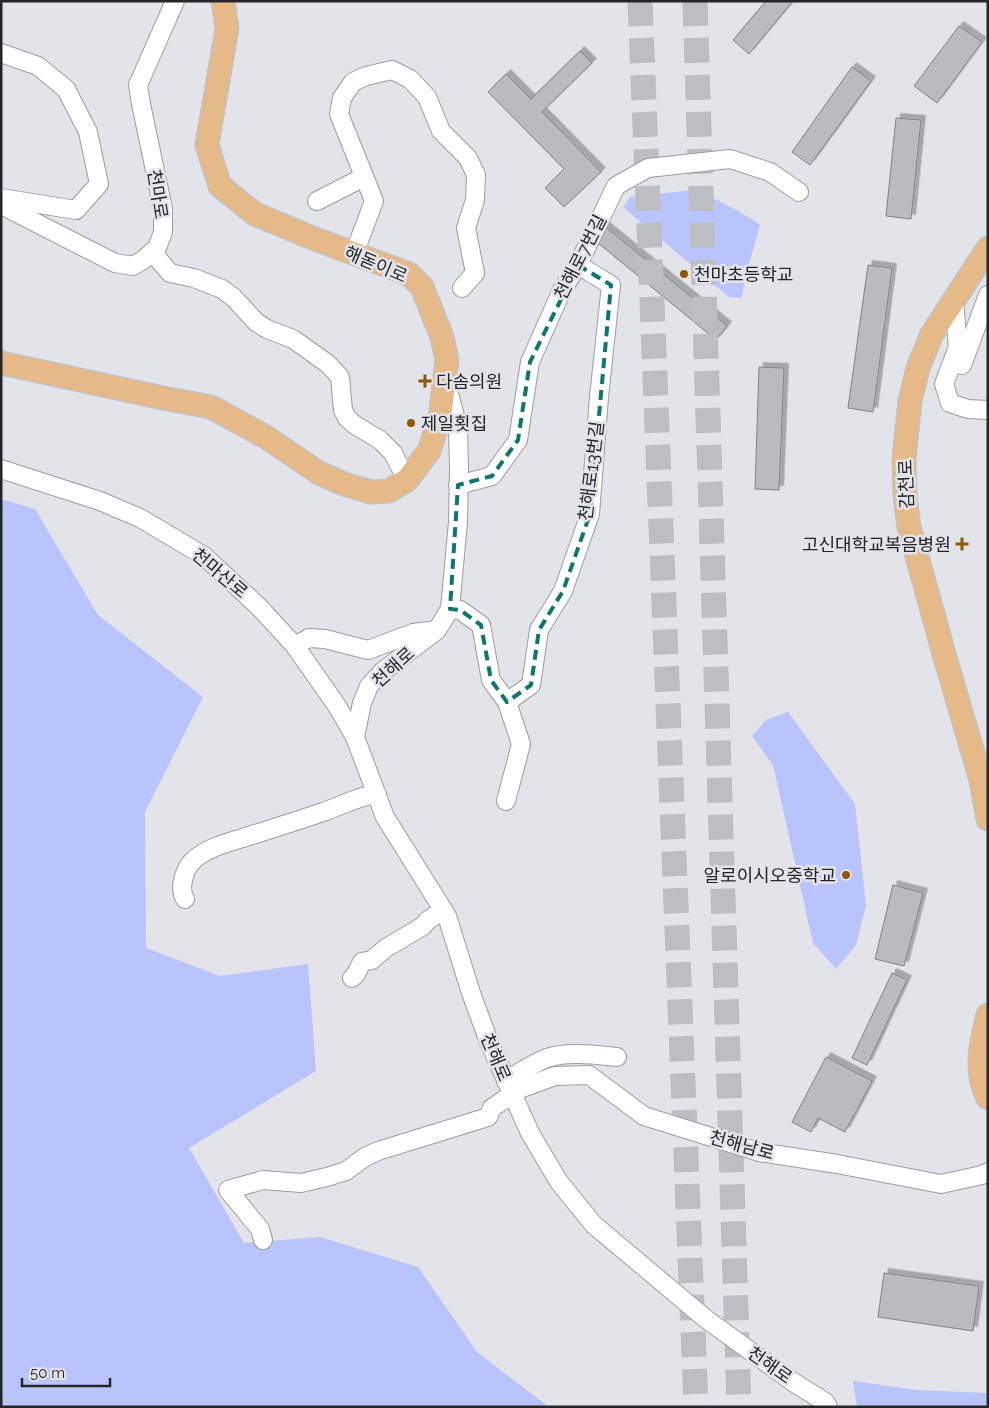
<svg xmlns="http://www.w3.org/2000/svg" width="989" height="1408" font-family="Raleway,'Noto Sans KR',sans-serif">
<defs>
<filter id="shadow"><feDropShadow dx="4.5" dy="-4.5" stdDeviation="0" flood-color="#0004"/></filter>
</defs>
<rect width="100%" height="100%" fill="#e3e4e9"/>
<!-- green -->
<g fill="#b8c4fb">
<path d="M 693,190 C 717,199 739,210 760,225 L 745,279 L 742,298 L 729,297 L 623,207 L 630,197 Z"/>
<polygon points="1,499 35,509 98,615 203,697 145,812 146,948 220,976 308,964 316,1071 189,1148 244,1243 320,1237 418,1267 477,1352 549,1407 1,1407"/>
<polygon points="788,712 855,804 866,905 856,945 836,969 813,943 773,765 752,736 766,720"/>
<polygon points="853,1381 917,1390 987,1393 988,1407 857,1407"/>
</g>
<!-- building -->
<g fill="#babbbf" stroke="#818286" filter="url(#shadow)">
<polygon points="766,1 793,1 749,54 733,40"/>
<polygon points="959,26 982,42 937,103 914,86"/>
<polygon points="580,51 592,63 542,112 601,172 564,207 545,188 564,169 488,92 506,74 531,99"/>
<polygon points="852,67 871,81 810,165 792,152"/>
<polygon points="896,118 921,120 911,219 886,216"/>
<polygon points="603,225 727,326 716,340 592,238"/>
<polygon points="868,265 892,268 873,412 848,408"/>
<polygon points="759,367 784,368 779,490 755,489"/>
<polygon points="893,885 923,893 904,966 875,959"/>
<polygon points="892,973 907,980 867,1065 852,1058"/>
<polygon points="826,1057 872,1081 845,1132 818,1118 811,1132 792,1122"/>
<polygon points="884,1273 979,1286 973,1331 878,1317"/>
</g>
<g fill="none" stroke-linecap="round" stroke-linejoin="round">
<!-- highway-tunnel -->
<g stroke="#bdbec2" stroke-width="25" stroke-dasharray="25 12" stroke-linecap="butt">
<polyline points="640,1 696,1407"/>
<polyline points="695,1 739,1407"/>
</g>
<defs>
<g id="minor">
<polyline points="1,53 38,66 66,89 88,132 99,184 76,210 1,198"/>
<polyline points="317,201 364,177"/>
<polyline points="1,205 115,263 133,266 143,260 157,248 163,232 163,209 141,104 138,85 175,1"/>
<polyline points="152,252 170,273 194,278 222,289 234,298 256,322 267,329 293,339 328,364 340,377 343,410 347,418 355,425 380,440 393,453 407,480"/>
<polyline points="354,254 374,201 339,114 342,98 353,82 366,76 392,70 410,79 427,97 441,131 468,158 476,175 475,200 466,228 475,273 462,288"/>
<polyline points="954,301 958,347 944,384 950,403 968,409 988,410"/>
<polyline points="962,365 988,295"/>
<polyline points="447,387 458,427 459,471 458,522 450,609 437,630 382,672 369,686 362,703 355,737 385,817 447,916 471,993 489,1042 530,1133 559,1182 594,1225 706,1319 793,1382 825,1402 828,1407"/>
<polyline points="1,469 100,501 140,518 204,556 259,607 295,646 337,706 355,737"/>
<polyline points="458,485 492,476 518,440 530,362 562,290 578,265 616,186 648,168 730,159 770,172 799,192"/>
<polyline points="450,609 460,610 481,625 491,680 507,702 521,744 506,801"/>
<polyline points="295,646 309,638 325,639 368,650 413,633 437,630"/>
<polyline points="507,702 531,685 539,630 563,591 590,514 599,397 611,285 578,265"/>
<path d="M 185,899 C 178,887 185,866 196,858 C 210,847 229,842 246,837 C 271,829 297,821 323,812 C 341,806 358,796 377,794"/>
<polyline points="352,978 356,974 362,962 372,960 386,948 423,926 427,921 443,910"/>
<path d="M 506,1081 C 519,1073 533,1063 547,1058 C 568,1051 596,1055 617,1057"/>
<polyline points="511,1092 555,1076 589,1075 644,1116 759,1152 837,1164 941,1184 982,1175 988,1172"/>
<polyline points="263,1240 260,1229 228,1190 263,1180 301,1183 327,1177 346,1171 365,1157 378,1151 488,1117 492,1108 512,1094"/>
</g>
<g id="major">
<polyline points="988,248 932,334 918,368 910,401 904,458 905,496 909,527 944,654 981,780 988,819"/>
<polyline points="1,363 163,398 211,407 266,437 319,473 344,484 371,492 389,491 407,480 429,451 440,417 447,360 442,337 422,287 409,274 315,239 255,214 220,186 207,145 227,28 223,1"/>
<path d="M 988,1015 C 981,1042 974,1071 988,1098"/>
</g>
</defs>
<!-- minor casing -->
<use href="#minor" stroke="#9a9ca0" stroke-width="20"/>
<!-- major casing -->
<use href="#major" stroke="#c2c2c3" stroke-width="25"/>
<!-- minor -->
<use href="#minor" stroke="#fff" stroke-width="18"/>
<!-- major -->
<use href="#major" stroke="#e5ba88" stroke-width="22"/>
</g>
<!-- marked area -->
<path fill="none" stroke="#0f766e" stroke-width="4" stroke-dasharray="10 6" stroke-linejoin="round" d="M 578,265 L 611,285 L 590,514 L 563,591 L 539,630 L 531,685 L 507,702 L 491,680 L 481,625 L 460,610 L 450,609 L 458,485 L 492,476 L 518,440 L 530,362 Z"/>
<!-- markers -->
<g fill="#8e570b" stroke="#e3e4e9" stroke-width="2">
<circle cx="684" cy="274" r="5"/>
<path d="M422.5 373.5h5v5h5v5h-5v5h-5v-5h-5v-5h5z"/>
<circle cx="411" cy="423" r="5"/>
<path d="M959.5 536.5h5v5h5v5h-5v5h-5v-5h-5v-5h5z"/>
<circle cx="846" cy="875" r="5"/>
</g>
<g text-anchor="middle" dominant-baseline="central" stroke-width="5" stroke-linejoin="round" paint-order="stroke">
<!-- street labels -->
<g font-size="18" fill="#252527" stroke="#e3e4e9">
<text transform="translate(158 194) rotate(81)">천마로</text>
<text transform="translate(580 257) rotate(-63)">천해로7번길</text>
<text transform="translate(376 264) rotate(23)">해돋이로</text>
<text transform="translate(591 471) rotate(-83)">천해로13번길</text>
<text transform="translate(906 484) rotate(-92)">감천로</text>
<text transform="translate(220 573) rotate(40)">천마산로</text>
<text transform="translate(393 667) rotate(-42)">천해로</text>
<text transform="translate(496 1057) rotate(67)">천해로</text>
<text transform="translate(742 1145) rotate(15)">천해남로</text>
<text transform="translate(770 1365) rotate(35)">천해로</text>
</g>
<!-- poi labels -->
<g font-size="18" fill="#252527" stroke="#e3e4e9" text-anchor="start">
<text x="694" y="274">천마초등학교</text>
<text x="436" y="381">다솜의원</text>
<text x="421" y="423">제일횟집</text>
<text x="951" y="544" text-anchor="end">고신대학교복음병원</text>
<text x="836" y="875" text-anchor="end">알로이시오중학교</text>
</g>
</g>
<!-- border -->
<rect width="989" height="1408" fill="none" stroke="#252527" stroke-width="5"/>
<!-- scale -->
<path d="M22 1378v8h88v-8" fill="none" stroke="#252527" stroke-width="2.5"/>
<text x="30" y="1378" font-size="15" fill="#252527" stroke="#e3e4e9" stroke-width="4" paint-order="stroke">50 m</text>
</svg>
